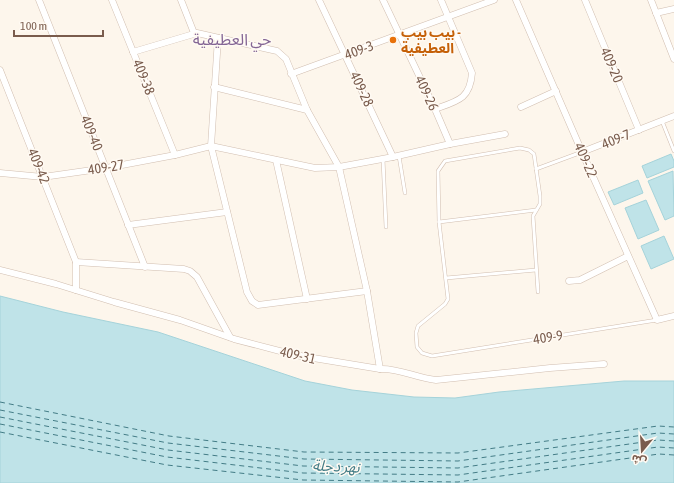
<svg xmlns="http://www.w3.org/2000/svg" width="674" height="483" font-family="'Asap Condensed','Noto Sans Arabic',sans-serif">
<rect width="100%" height="100%" fill="#fdf6ec"/>
<!-- water -->
<g fill="#bfe3e8" stroke="#a5d3da">
<polygon points="671,154 674,161 674,167 647,178 642,166"/>
<polygon points="673,171 674,216 665,220 648,181"/>
<polygon points="638,180 643,193 614,205 608,192"/>
<polygon points="646,200 659,230 638,239 625,208"/>
<polygon points="664,236 674,259 651,269 641,246"/>
<polygon points="0,296 63,312 158,332 305,381 352,390 414,397 455,398 499,392 624,381 674,381 674,483 0,483"/>
</g>
<g fill="none" stroke-linecap="round" stroke-linejoin="round">
<!-- ferry -->
<g stroke="#437c86" stroke-width="1" stroke-dasharray="5 4" stroke-linecap="butt">
<polyline points="0,402 169,436 304,452 458,453 658,426 674,427"/>
<polyline points="0,410 168,443 304,459 458,461 658,433 674,434"/>
<polyline points="0,417 168,450 303,466 458,468 658,440 674,441"/>
<polyline points="0,424 167,457 303,473 458,475 658,447 674,448"/>
<polyline points="0,432 167,465 303,480 458,482 659,454 674,455"/>
</g>
<defs>
<g id="lane">
<polyline points="662,121 674,151"/>
<polyline points="399,156 405,193"/>
<polyline points="383,159 386,227"/>
<polyline points="536,169 582,152"/>
<polyline points="439,222 536,210"/>
<polyline points="446,278 536,270"/>
<polyline points="538,292 533,216 540,204 540,196 534,154 529,150 520,148 445,161 438,171 439,222 448,299 445,304 418,326 416,333 417,347 422,353 432,356 657,320"/>
</g>
<g id="street">
<polyline points="39,0 145,267"/>
<polyline points="112,0 175,155"/>
<polyline points="181,0 194,33"/>
<polyline points="319,0 393,157"/>
<polyline points="383,0 435,109 450,144"/>
<polyline points="516,0 582,152 657,320 674,316"/>
<polyline points="585,0 639,130"/>
<polyline points="651,0 674,59"/>
<polyline points="656,13 674,9"/>
<polyline points="218,38 211,146 247,292 252,301 258,305 367,291"/>
<polyline points="133,52 197,33 277,51 286,59 307,110 339,167 367,291 380,369"/>
<polyline points="0,70 76,262 76,290"/>
<polyline points="291,74 494,0"/>
<polyline points="214,87 307,110"/>
<polyline points="521,107 556,91"/>
<path d="M 435,109 C 458,101 470,99 472,73 L 441,0"/>
<polyline points="582,152 674,116"/>
<polyline points="276,160 307,299"/>
<polyline points="0,173 43,177 106,168 175,155 211,146 315,168 339,167 393,157 450,144 505,134"/>
<polyline points="128,225 227,212"/>
<polyline points="76,262 184,269 190,271 197,277 230,337"/>
<path d="M 0,270 L 56,284 L 114,302 L 180,320 L 234,339 L 295,355 L 380,369 C 399,368 416,378 436,380 L 550,368 L 604,364"/>
<polyline points="569,281 580,280 628,256"/>
</g>
</defs>
<!-- lane casing -->
<use href="#lane" stroke="#d1beb0" stroke-width="4"/>
<!-- street casing -->
<use href="#street" stroke="#d1beb0" stroke-width="7"/>
<!-- lane -->
<use href="#lane" stroke="#fff" stroke-width="3"/>
<!-- street -->
<use href="#street" stroke="#fff" stroke-width="6"/>
</g>
<!-- markers -->
<circle fill="#e8710a" stroke="#fffaf3" stroke-width="1.5" cx="393" cy="40" r="4"/>
<g text-anchor="middle" dominant-baseline="central" stroke-width="3" stroke-linejoin="round" paint-order="stroke">
<!-- food labels -->
<g font-size="14" font-weight="bold" fill="#c56008" stroke="#fffaf3" text-anchor="start">
<text x="401" y="32">بيب بيب -<tspan x="401" dy="16">العطيفية</tspan></text>
</g>
<!-- street labels -->
<g font-size="14" fill="#7a5c4d" stroke="#fffaf3">
<text transform="translate(359 50) rotate(-20)">409-3</text>
<text transform="translate(612 65) rotate(67)">409-20</text>
<text transform="translate(144 77) rotate(68)">409-38</text>
<text transform="translate(362 89) rotate(65)">409-28</text>
<text transform="translate(427 93) rotate(65)">409-26</text>
<text transform="translate(92 133) rotate(68)">409-40</text>
<text transform="translate(616 139) rotate(-22)">409-7</text>
<text transform="translate(586 160) rotate(66)">409-22</text>
<text transform="translate(39 166) rotate(68)">409-42</text>
<text transform="translate(106 167) rotate(-9)">409-27</text>
<text transform="translate(548 337) rotate(-9)">409-9</text>
<text transform="translate(298 355) rotate(13)">409-31</text>
</g>
<!-- water labels -->
<g font-size="15" font-style="italic" fill="#437c86" stroke="#fffaf3">
<text transform="translate(336 466) rotate(3)">نهر دجلة</text>
</g>
<!-- quarter labels -->
<g font-size="16" fill="#846695" stroke="#fffaf3">
<text x="232" y="39">حي العطيفية</text>
</g>
</g>
<!-- north arrow -->
<g transform="translate(642 451) rotate(198)" stroke="#fffaf3" stroke-width="3" paint-order="stroke">
<path d="M0-3L7 15L0 10L-7 15Z" fill="#7a5c4d"/>
<text y="-6" font-size="11" font-weight="bold" text-anchor="middle" fill="#7a5c4d">ش</text>
</g>
<!-- scale -->
<path d="M14 30v6h89v-6" fill="none" stroke="#7a5c4d" stroke-width="2"/>
<text x="20" y="30" font-size="12" fill="#7a5c4d" stroke="#fffaf3" stroke-width="3" paint-order="stroke">100 m</text>
</svg>
